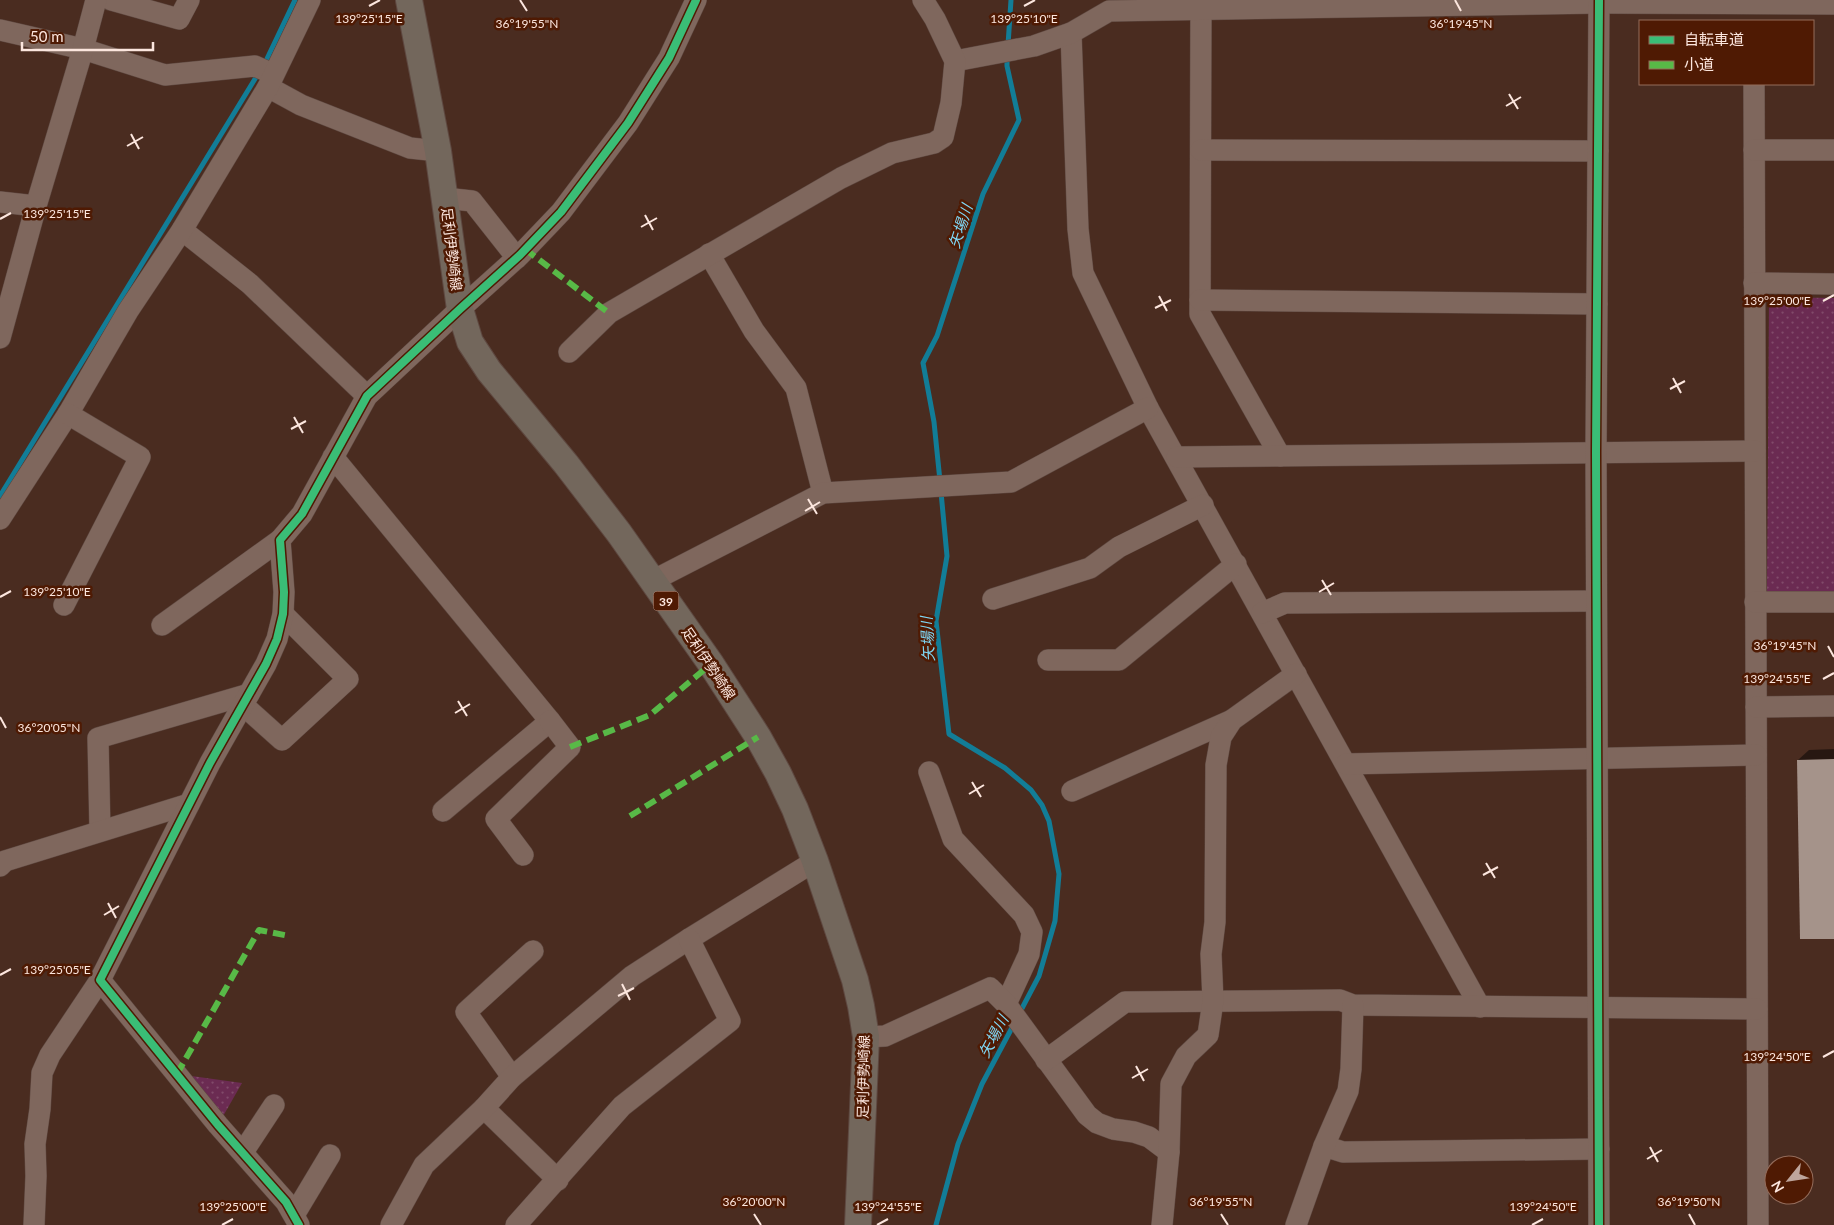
<svg xmlns="http://www.w3.org/2000/svg" width="1834" height="1225" font-family="Lato,'Noto Sans JP',sans-serif">
<defs>
<pattern id="park-dots" width="8" height="8" patternUnits="userSpaceOnUse" patternTransform="scale(1.25)"><rect width="8" height="8" fill="#6b2b52"/><path d="M2 2h.1M6 6h.1" fill="none" stroke="#814a6a" stroke-width="1.8" stroke-linecap="round"/></pattern>
</defs>
<rect width="100%" height="100%" fill="#4a2c20"/>
<!-- park -->
<g fill="url(#park-dots)">
<polygon points="1769,297 1834,298 1834,593 1767,594"/>
<polygon points="177,1074 242,1083 218,1125"/>
</g>
<!-- shadow -->
<polygon fill="#0007" points="1834,749 1834,937 1798,760 1809,750"/>
<g fill="none" stroke-linecap="round" stroke-linejoin="round">
<!-- stream -->
<g stroke="#127d97" stroke-width="5">
<polyline points="1008,45 1011,0"/>
<polyline points="264,65 295,0"/>
<polyline points="940,481 934,422 923,363 937,336 983,194 1019,120 1007,66 1007,56"/>
<polyline points="941,492 947,556 936,621 949,734 1005,768 1031,790 1042,805 1049,821 1059,874 1055,921 1039,976 1019,1014"/>
<polyline points="0,496 258,74"/>
<polyline points="936,1225 958,1144 982,1084 1014,1024"/>
</g>
</g>
<!-- building -->
<polygon fill="#a5938a" points="1834,759 1834,939 1800,939 1797,760"/>
<g fill="none" stroke-linecap="round" stroke-linejoin="round">
<defs>
<g id="minor">
<polyline points="111,0 179,19 189,0"/>
<polyline points="1201,0 1200,314 1280,456"/>
<polyline points="0,30 83,49 165,75 255,66 273,74"/>
<polyline points="1071,33 1078,229 1083,273 1148,408 1480,1007"/>
<polyline points="955,61 1034,46 1071,33 1109,11 1599,3 1834,4"/>
<polyline points="1754,84 1758,1225"/>
<polyline points="268,87 301,105 410,148 438,151"/>
<polyline points="1201,150 1598,151"/>
<polyline points="1754,150 1834,150"/>
<polyline points="445,198 472,201 517,258"/>
<polyline points="0,202 36,206"/>
<polyline points="182,230 250,284 367,396"/>
<polyline points="709,254 754,331 796,388 823,493"/>
<polyline points="1754,283 1834,284"/>
<polyline points="1200,300 1597,304"/>
<polyline points="0,338 36,206 83,49 96,0"/>
<polyline points="569,352 609,313 841,178 892,153 934,143 943,137 951,103 955,61 935,19 923,0"/>
<polyline points="333,457 550,721 443,811"/>
<polyline points="1177,457 1755,451"/>
<polyline points="0,519 68,414 128,311 182,230 268,87 310,0"/>
<polyline points="652,581 823,493 1011,482 1148,408"/>
<polyline points="993,599 1090,568 1119,547 1203,505"/>
<polyline points="1755,602 1834,602"/>
<polyline points="64,605 140,457 68,414"/>
<polyline points="1262,613 1285,603 1596,601"/>
<polyline points="162,625 280,540"/>
<polyline points="1048,660 1119,660 1236,564"/>
<polyline points="243,705 282,740 348,679 283,614"/>
<polyline points="1756,707 1834,706"/>
<polyline points="1346,764 1756,755"/>
<polyline points="929,772 953,839 1024,915 1032,932 1029,954 1006,1004"/>
<polyline points="1072,791 1232,720"/>
<polyline points="100,831 98,738 249,694"/>
<polyline points="523,855 496,819 570,747 550,721"/>
<polyline points="0,866 5,861 189,804"/>
<polyline points="100,980 218,1125 286,1202 299,1225"/>
<polyline points="866,1037 885,1036 990,988 1006,1004 1087,1115 1097,1123 1113,1129 1134,1132 1149,1137 1169,1152"/>
<polyline points="1046,1060 1125,1002 1340,1000 1353,1005 1757,1009"/>
<polyline points="512,1077 466,1012 533,951"/>
<polyline points="484,1108 558,1180"/>
<polyline points="1324,1146 1343,1152 1599,1149"/>
<polyline points="243,1152 274,1105"/>
<polyline points="294,1215 330,1155"/>
<polyline points="34,1225 36,1176 35,1144 40,1109 42,1073 50,1055 100,980 210,763 266,664 277,639 283,614 284,592 280,540 302,514 367,396 460,309 520,255 561,212 628,123 669,58 696,0"/>
<polyline points="391,1225 424,1165 484,1108 512,1077 632,976 689,939 815,861"/>
<polyline points="516,1225 622,1106 730,1021 689,939"/>
<polyline points="1162,1225 1169,1152 1171,1084 1186,1056 1208,1035 1213,1001 1211,954 1215,922 1216,765 1221,737 1232,720 1296,674"/>
<polyline points="1296,1225 1324,1146 1348,1091 1351,1069 1353,1005"/>
<polyline points="1599,1225 1596,453 1599,0"/>
</g>
<polyline id="major" points="409,0 438,151 460,309 470,342 489,371 566,464 619,533 711,664 758,737 778,773 795,809 815,861 855,980 861,1006 866,1037 858,1225"/>
</defs>
<!-- minor casing -->
<use href="#minor" stroke="#5e4840" stroke-width="22"/>
<!-- major casing -->
<use href="#major" stroke="#5e4840" stroke-width="28"/>
<!-- minor -->
<use href="#minor" stroke="#7f675d" stroke-width="21"/>
<!-- major -->
<use href="#major" stroke="#73675c" stroke-width="26"/>
<!-- quiet -->
<g stroke="#58b947" stroke-width="6" stroke-dasharray="12 6" stroke-linecap="butt">
<polyline points="525,249 609,313"/>
<polyline points="570,747 650,715 711,664"/>
<polyline points="630,816 758,737"/>
<polyline points="177,1074 259,930 289,936"/>
</g>
<defs>
<g id="cycleway">
<polyline points="299,1225 286,1202 218,1125 100,980 210,763 266,664 277,639 283,614 284,592 280,540 302,514 367,396 460,309 520,255 561,212 628,123 669,58 696,0"/>
<polyline points="1599,1225 1596,453 1599,0"/>
</g>
</defs>
<!-- cycleway casing -->
<use href="#cycleway" stroke="#4f1a03" stroke-width="11"/>
<!-- cycleway -->
<use href="#cycleway" stroke="#3abd76" stroke-width="8"/>
</g>
<!-- ticks -->
<path fill="none" stroke="#fce6de" stroke-width="2" d="M 520,0 L 527,11M 1455,0 L 1461,11M 369,6 L 380,0M 1024,6 L 1035,0M 1509,94 L 1518,109M 1506,106 L 1521,97M 131,134 L 139,149M 127,146 L 143,137M 645,215 L 653,230M 0,219 L 11,213M 641,227 L 657,218M 1159,296 L 1167,311M 1823,301 L 1834,295M 1155,308 L 1171,300M 1673,378 L 1681,393M 1670,389 L 1685,381M 294,417 L 303,433M 291,429 L 306,421M 808,499 L 817,514M 805,511 L 820,502M 1322,580 L 1331,595M 1319,592 L 1334,583M 0,597 L 11,591M 1828,646 L 1834,657M 1823,679 L 1834,673M 458,701 L 467,716M 455,713 L 470,704M 0,717 L 6,728M 972,782 L 981,797M 969,794 L 984,785M 1486,863 L 1495,878M 1483,875 L 1498,867M 108,903 L 116,918M 104,915 L 119,906M 0,975 L 11,969M 622,984 L 630,1000M 618,996 L 634,988M 1823,1057 L 1834,1051M 1136,1066 L 1144,1081M 1132,1078 L 1148,1069M 1650,1147 L 1658,1162M 1647,1159 L 1662,1150M 754,1214 L 761,1225M 1221,1214 L 1228,1225M 1689,1214 L 1695,1225M 222,1225 L 233,1219M 877,1225 L 888,1219M 1532,1225 L 1543,1219"/>
<g text-anchor="middle" dominant-baseline="central" stroke-width="5" stroke-linejoin="round" paint-order="stroke">
<!-- shield labels -->
<rect fill="#4f1a03" stroke="#c8a99c" stroke-width="1" x="653.5" y="591.5" width="25" height="19" rx="4"/>
<g font-size="12" font-weight="bold" fill="#fce6de">
<text x="666" y="601">39</text>
</g>
<!-- street labels -->
<g font-size="14" fill="#fce6de" stroke="#4f1a03">
<text transform="translate(452 249) rotate(83)">足利伊勢崎線</text>
<text transform="translate(709 663) rotate(56)">足利伊勢崎線</text>
<text transform="translate(863 1077) rotate(-89)">足利伊勢崎線</text>
</g>
<!-- water labels -->
<g font-size="15" font-style="italic" fill="#7fd8f6" stroke="#4f1a03">
<text transform="translate(960 226) rotate(-72)">矢場川</text>
<text transform="translate(927 639) rotate(-93)">矢場川</text>
<text transform="translate(993 1036) rotate(-62)">矢場川</text>
</g>
</g>
<g font-size="12" text-anchor="middle" fill="#fce6de" stroke="#4f1a03" stroke-width="5" stroke-linejoin="round" paint-order="stroke">
<text x="369" y="23">139°25'15"E</text>
<text x="1024" y="23">139°25'10"E</text>
<text x="1461" y="28">36°19'45"N</text>
<text x="527" y="28">36°19'55"N</text>
<text x="57" y="218">139°25'15"E</text>
<text x="1777" y="305">139°25'00"E</text>
<text x="57" y="596">139°25'10"E</text>
<text x="1785" y="650">36°19'45"N</text>
<text x="1777" y="683">139°24'55"E</text>
<text x="49" y="732">36°20'05"N</text>
<text x="57" y="974">139°25'05"E</text>
<text x="1777" y="1061">139°24'50"E</text>
<text x="754" y="1206">36°20'00"N</text>
<text x="1221" y="1206">36°19'55"N</text>
<text x="1689" y="1206">36°19'50"N</text>
<text x="233" y="1211">139°25'00"E</text>
<text x="888" y="1211">139°24'55"E</text>
<text x="1543" y="1211">139°24'50"E</text>
</g>
<!-- legend -->
<rect x="1639" y="20" width="175" height="65" fill="#4f1a03" stroke="#946c5b"/>
<rect x="1649" y="36" width="25" height="8" fill="#3abd76" stroke="#946c5b"/>
<text x="1684" y="45" font-size="15" fill="#fce6de">自転車道</text>
<rect x="1649" y="61" width="25" height="8" fill="#58b947" stroke="#946c5b"/>
<text x="1684" y="70" font-size="15" fill="#fce6de">小道</text>
<!-- north arrow -->
<g transform="translate(1789 1180) rotate(240)"><circle r="24" fill="#4f1a03" stroke="#946c5b"/>
<path d="M0-4L9 19L0 12L-9 19Z" fill="#bea59c"/>
<text y="-8" font-size="14" font-weight="bold" text-anchor="middle" fill="#fce6de">N</text>
</g>
<!-- scale -->
<path d="M22 42v8h131v-8" fill="none" stroke="#fce6de" stroke-width="2.5"/>
<text x="30" y="42" font-size="15" fill="#fce6de" stroke="#4f1a03" stroke-width="4" paint-order="stroke">50 m</text>
</svg>
